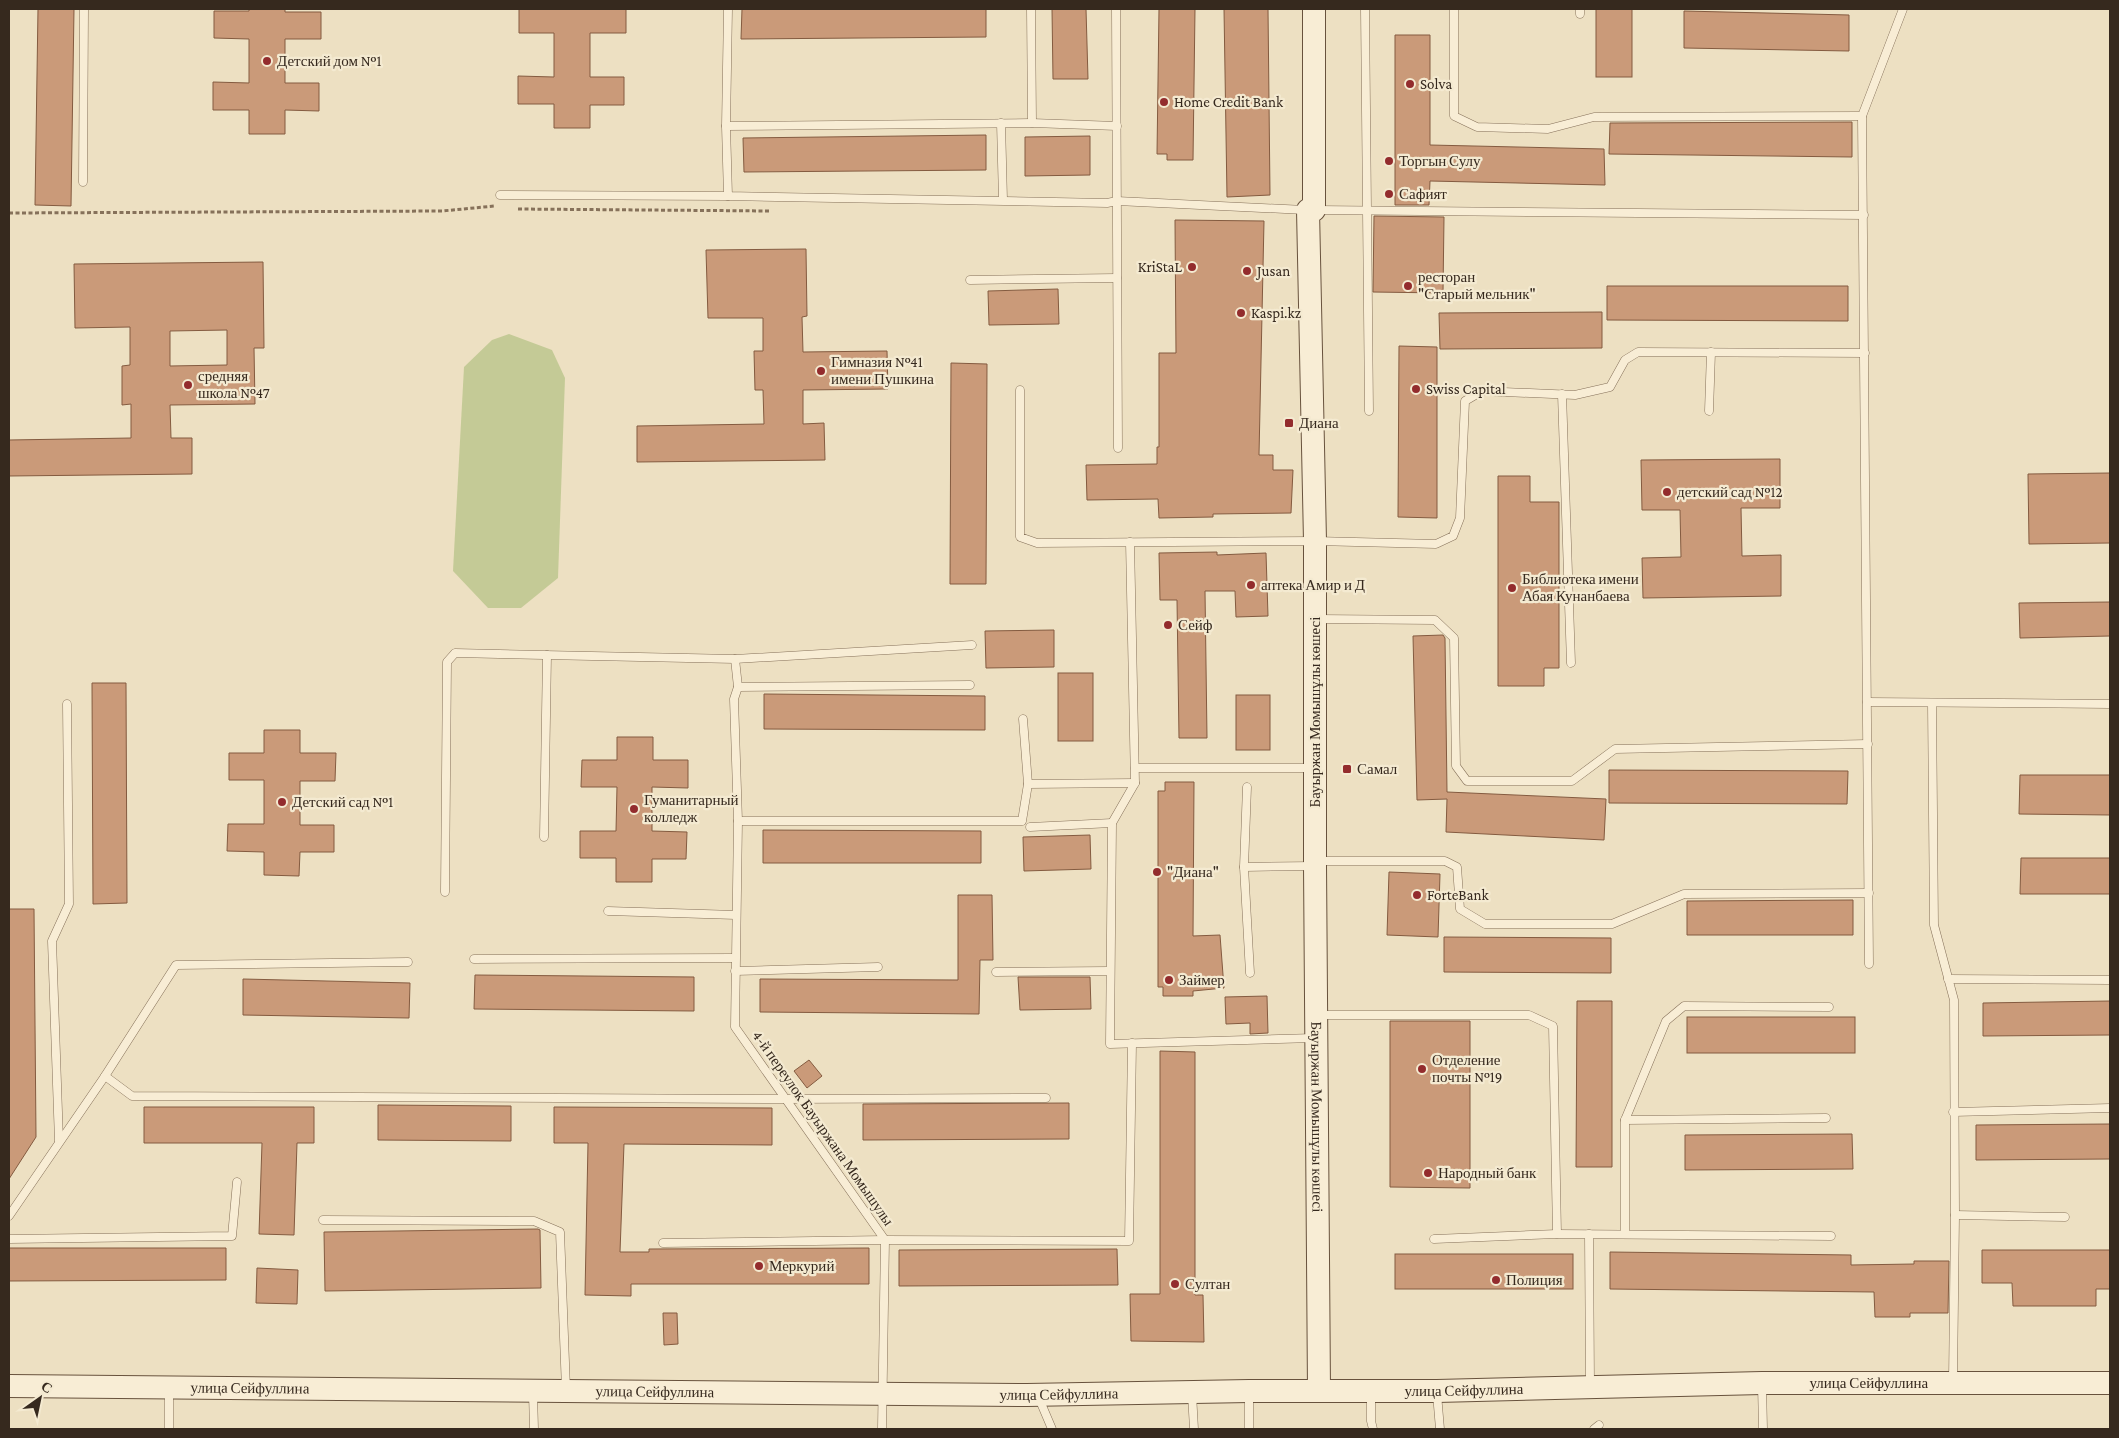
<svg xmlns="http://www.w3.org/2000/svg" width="2119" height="1438" font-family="'Crimson Pro',serif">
<rect width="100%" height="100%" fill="#ede0c2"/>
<!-- green -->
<polygon fill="#c4ca96" points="509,334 552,350 565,378 558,578 521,608 488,608 453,571 464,367 492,340"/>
<!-- building -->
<g fill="#ca9a79" stroke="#845b40" fill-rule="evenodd">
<polygon points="38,9 74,9 71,206 35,205"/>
<polygon points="249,9 285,9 285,12 321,12 321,39 285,39 285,83 319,83 319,111 285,110 285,134 249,134 249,110 213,110 213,82 249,83 249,39 214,38 214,11 249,11"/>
<polygon points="519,9 626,9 626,33 590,33 590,77 624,77 624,105 590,105 590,128 554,128 554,104 518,104 518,76 554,77 554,33 519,33"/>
<polygon points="742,9 986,9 986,37 741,39"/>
<polygon points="1052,9 1086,9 1088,79 1053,79"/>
<polygon points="1159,9 1195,9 1193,160 1167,160 1167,154 1157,154"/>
<polygon points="1224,9 1268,9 1270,195 1227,197"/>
<rect x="1596" y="9" width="36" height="68"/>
<polygon points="1684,11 1849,15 1849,51 1684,48"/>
<polygon points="1395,35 1430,35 1430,145 1604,149 1605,185 1430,181 1429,205 1395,205"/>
<polygon points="1852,122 1852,157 1609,154 1610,123"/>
<polygon points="986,135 986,170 744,172 743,138"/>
<polygon points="1090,136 1090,175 1025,176 1025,137"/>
<polygon points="1374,216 1444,217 1443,293 1373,292"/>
<polygon points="1175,220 1264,221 1259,455 1273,455 1273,470 1293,470 1291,513 1213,514 1213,517 1159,518 1158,499 1087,500 1086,465 1157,464 1157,447 1159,447 1159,353 1176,353"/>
<polygon points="806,249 807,316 802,317 803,352 887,351 888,389 803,390 803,424 824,423 825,460 637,462 637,426 764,424 763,390 755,390 754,351 763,351 763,318 708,318 706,250"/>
<path d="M 263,262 L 264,348 L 254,348 L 255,404 L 170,405 L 171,438 L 192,438 L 192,474 L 9,476 L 9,440 L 131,438 L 131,404 L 122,405 L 122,366 L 130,365 L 130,327 L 75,328 L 74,264 ZM 227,330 L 227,365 L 170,366 L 170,331 Z"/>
<polygon points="1607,286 1848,286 1848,321 1607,320"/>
<polygon points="1058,289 1059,324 989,325 988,291"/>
<polygon points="1602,312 1602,348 1440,349 1439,313"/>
<polygon points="1399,346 1437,347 1437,518 1398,517"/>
<polygon points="951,363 987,364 986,584 950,584"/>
<polygon points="1780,459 1780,508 1741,508 1742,556 1781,555 1781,596 1643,598 1642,558 1681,557 1680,510 1642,510 1641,460"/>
<polygon points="2110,473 2110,543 2029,544 2028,474"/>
<polygon points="1498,476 1530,476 1530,502 1559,502 1559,668 1544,668 1544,686 1498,686"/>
<polygon points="1217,552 1217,555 1266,553 1268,616 1236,617 1235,591 1205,591 1207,738 1179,738 1177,600 1160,600 1159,553"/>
<polygon points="2110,602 2110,636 2020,638 2019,603"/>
<polygon points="1054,630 1054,667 986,668 985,631"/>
<polygon points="1443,635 1445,638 1447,792 1606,799 1604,840 1446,832 1447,799 1417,800 1413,636"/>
<rect x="1058" y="673" width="35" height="68"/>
<polygon points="92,683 126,683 127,903 93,904"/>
<polygon points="764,694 985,696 985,730 764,729"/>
<rect x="1236" y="695" width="34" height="55"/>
<polygon points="264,730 300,730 300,753 336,753 335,781 300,781 300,825 334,825 334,852 300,852 299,876 264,875 264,852 227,851 228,824 264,824 264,780 229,780 229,753 264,753"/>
<polygon points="617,737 653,737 653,760 688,760 688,788 652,787 652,831 687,832 686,859 652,859 652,882 616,882 616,858 580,858 580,831 616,831 617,787 581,787 582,760 617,760"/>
<polygon points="1609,770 1848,771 1847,804 1609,803"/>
<polygon points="2020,775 2110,775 2110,815 2019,814"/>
<polygon points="1165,782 1194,782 1193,936 1220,935 1224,988 1193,991 1193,996 1163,996 1163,987 1158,987 1158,791 1165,791"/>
<polygon points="763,830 981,831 981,863 763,863"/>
<polygon points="1090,835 1091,869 1024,871 1023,837"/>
<polygon points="2021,858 2110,858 2110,894 2020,894"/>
<polygon points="1389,872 1440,874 1438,937 1387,935"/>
<polygon points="958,895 992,895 993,960 980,960 979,1014 760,1012 760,979 958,980"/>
<polygon points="1853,900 1853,935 1687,935 1687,901"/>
<polygon points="9,909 34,909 36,1137 9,1179"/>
<polygon points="1444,937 1611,938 1611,973 1444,972"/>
<polygon points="475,975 694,977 694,1011 474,1009"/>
<polygon points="1018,977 1090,977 1091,1009 1020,1010"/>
<polygon points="243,979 410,983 409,1018 243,1015"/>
<polygon points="1267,996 1268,1033 1250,1034 1250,1023 1226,1024 1225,997"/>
<polygon points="1577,1001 1612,1001 1612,1167 1576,1167"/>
<polygon points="2110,1001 2110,1035 1983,1036 1983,1003"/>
<rect x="1687" y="1017" width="168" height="36"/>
<polygon points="1390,1021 1470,1021 1470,1188 1390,1187"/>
<polygon points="1160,1051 1195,1052 1195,1295 1203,1295 1204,1342 1131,1341 1130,1294 1160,1294"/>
<polygon points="809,1060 822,1076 807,1088 794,1071"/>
<polygon points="1069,1103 1069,1139 863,1140 863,1104"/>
<polygon points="378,1105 511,1106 511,1141 378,1140"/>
<polygon points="144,1107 314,1107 314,1143 297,1143 294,1235 259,1234 262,1143 144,1143"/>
<polygon points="554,1107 772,1108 772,1145 624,1144 620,1252 649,1252 649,1249 869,1248 869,1284 631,1284 631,1296 585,1295 588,1143 554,1143"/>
<polygon points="2110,1124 2110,1159 1976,1160 1976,1125"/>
<polygon points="1852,1134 1853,1169 1685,1170 1685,1135"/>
<polygon points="538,1229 540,1230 541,1288 325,1291 324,1232"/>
<polygon points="9,1248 226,1248 226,1280 9,1281"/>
<polygon points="1117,1249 1118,1285 899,1286 899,1250"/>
<polygon points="1982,1250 2110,1250 2110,1289 2096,1289 2096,1306 2013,1306 2012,1283 1982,1283"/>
<polygon points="1610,1252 1851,1255 1851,1265 1914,1264 1914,1261 1949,1261 1948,1313 1910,1313 1910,1317 1875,1317 1874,1292 1610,1289"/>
<rect x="1395" y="1254" width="178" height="35"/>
<polygon points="257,1268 298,1270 297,1304 256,1303"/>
<polygon points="663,1313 677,1313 678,1344 664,1345"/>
</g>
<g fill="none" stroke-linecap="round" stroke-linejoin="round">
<defs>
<g id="lane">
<polyline points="728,9 726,126 728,196 1107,203 1117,201 1305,210"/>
<polyline points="1031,9 1032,123"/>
<polyline points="1116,9 1118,448"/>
<polyline points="1365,9 1369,411"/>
<polyline points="1454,9 1454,116 1477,127 1548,129 1594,117 1862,116"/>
<polyline points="1580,9 1580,14"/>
<polyline points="1001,123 1003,200"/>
<polyline points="726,126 1032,123 1117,126"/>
<polyline points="83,182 84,9"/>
<polyline points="500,195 728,196"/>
<polyline points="1316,210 1864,215"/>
<polyline points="970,280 1117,278"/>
<polyline points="1020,390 1020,537 1037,543 1315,541 1436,544 1453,536 1460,518 1465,401 1482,391 1575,395 1610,387 1625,360 1638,352 1865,353"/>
<polyline points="1562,394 1571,663"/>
<polyline points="1709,411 1711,352"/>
<polyline points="1130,542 1135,783 1112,823 1110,1044 1314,1038"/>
<polyline points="1317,619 1435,620 1454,638 1456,766 1467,781 1572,781 1615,749 1868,744"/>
<polyline points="735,659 738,687"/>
<polyline points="1867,702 2110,704"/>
<polyline points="1932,703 1934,925 1954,1000 1955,1215 1953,1381"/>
<polyline points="1135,768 1313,768"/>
<polyline points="1028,784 1135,783"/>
<polyline points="1247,787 1244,867 1313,866"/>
<polyline points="738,821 1022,821 1028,784 1023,719"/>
<polyline points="1030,827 1112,823"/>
<polyline points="544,837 547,655"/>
<polyline points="1317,861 1445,861 1457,867 1460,909 1485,924 1612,924 1684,894 1869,893"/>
<polyline points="1244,867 1250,973"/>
<polyline points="445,892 447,662 455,653 735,659 972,645"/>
<polyline points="608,911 736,915"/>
<polyline points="474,959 735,958"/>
<polyline points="1869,964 1862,116 1903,9"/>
<polyline points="735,971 878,967"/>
<polyline points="996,972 1109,971"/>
<polyline points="1948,979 2110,980"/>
<polyline points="1318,1015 1529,1015 1553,1026 1557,1234"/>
<polyline points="105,1076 132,1096 786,1099 1046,1098"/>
<polyline points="1953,1112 2110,1108"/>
<polyline points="1625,1120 1826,1118"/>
<polyline points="59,1141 52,941 69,904 67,704"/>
<polyline points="1955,1215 2065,1217"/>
<polyline points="9,1216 105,1076 176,965 408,962"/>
<polyline points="323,1220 534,1221 560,1232 566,1389"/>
<polyline points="1589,1234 1590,1384"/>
<polyline points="1625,1234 1625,1120 1666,1021 1684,1006 1829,1007"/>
<polyline points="9,1239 232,1236 237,1182"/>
<polyline points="1434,1239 1557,1234 1831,1236"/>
<polyline points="663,1243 885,1240 1129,1241 1132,1043"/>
<polyline points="1762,1385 1763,1429"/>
<polyline points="169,1389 169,1429"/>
<polyline points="533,1393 534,1429"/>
<polyline points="1371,1393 1371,1421 1373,1429"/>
<polyline points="1192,1394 1194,1429"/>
<polyline points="1249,1394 1249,1429"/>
<polyline points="1437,1394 1440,1429"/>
<polyline points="1038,1396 1052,1429"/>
<polyline points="882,1429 885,1240 735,1027 738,821 734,699 738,687 970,685"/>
<polyline points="1594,1429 1599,1425"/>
</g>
<g id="secondary">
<path id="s1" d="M 1314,9 L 1314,210 L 1308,210 L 1315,541 L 1315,866 L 1319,1390"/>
<path id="s2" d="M 9,1386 L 1027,1395 L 1249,1391 L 1437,1391 L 1762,1383 L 2110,1383"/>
</g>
</defs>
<!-- lane casing -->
<use href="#lane" stroke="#86715a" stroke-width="9"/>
<!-- secondary casing -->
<use href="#secondary" stroke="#68523d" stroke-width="24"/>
<!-- path -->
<g stroke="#86715a" stroke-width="3" stroke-dasharray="4 2.5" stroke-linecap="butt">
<polyline points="518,209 771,211"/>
<polyline points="9,213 442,211 494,206"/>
</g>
<!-- lane -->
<use href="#lane" stroke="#f8edd5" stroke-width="8"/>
<!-- secondary -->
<use href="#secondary" stroke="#f8edd5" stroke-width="22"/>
</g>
<!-- markers -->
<g fill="#932c2d" stroke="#f4ead1" stroke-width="2">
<circle cx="267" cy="61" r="5"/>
<circle cx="1410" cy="84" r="5"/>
<circle cx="1164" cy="102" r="5"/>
<circle cx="1389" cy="161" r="5"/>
<circle cx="1389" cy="194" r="5"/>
<circle cx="1192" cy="267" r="5"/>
<circle cx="1247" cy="271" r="5"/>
<circle cx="1408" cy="286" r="5"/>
<circle cx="1241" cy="313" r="5"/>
<circle cx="821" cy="371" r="5"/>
<circle cx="188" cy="385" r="5"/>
<circle cx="1416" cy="389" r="5"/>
<rect x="1284" y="418" width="10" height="10" rx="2.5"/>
<circle cx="1667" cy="492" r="5"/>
<circle cx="1251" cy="585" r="5"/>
<circle cx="1512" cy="588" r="5"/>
<circle cx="1168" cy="625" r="5"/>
<rect x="1342" y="764" width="10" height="10" rx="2.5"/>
<circle cx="282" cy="802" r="5"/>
<circle cx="634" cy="809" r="5"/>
<circle cx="1157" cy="872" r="5"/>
<circle cx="1417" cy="895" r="5"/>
<circle cx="1169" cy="980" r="5"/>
<circle cx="1422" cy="1069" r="5"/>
<circle cx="1428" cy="1173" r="5"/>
<circle cx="759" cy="1266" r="5"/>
<circle cx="1496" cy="1280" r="5"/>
<circle cx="1175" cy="1284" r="5"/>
</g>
<g text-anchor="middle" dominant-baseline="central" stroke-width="4.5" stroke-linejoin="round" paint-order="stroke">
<!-- poi labels -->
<g font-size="15" fill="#36291e" stroke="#f4ead1" text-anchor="start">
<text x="277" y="61">Детский дом №1</text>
<text x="1420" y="84">Solva</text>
<text x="1174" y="102">Home Credit Bank</text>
<text x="1399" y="161">Торгын Сулу</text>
<text x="1399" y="194">Сафият</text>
<text x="1182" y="267" text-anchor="end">KriStaL</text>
<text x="1257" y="271">Jusan</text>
<text x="1418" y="277">ресторан<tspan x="1418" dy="17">"Старый мельник"</tspan></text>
<text x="1251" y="313">Kaspi.kz</text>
<text x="831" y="362">Гимназия №41<tspan x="831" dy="17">имени Пушкина</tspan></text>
<text x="198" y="376">средняя<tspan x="198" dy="17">школа №47</tspan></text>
<text x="1426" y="389">Swiss Capital</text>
<text x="1299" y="423">Диана</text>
<text x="1677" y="492">детский сад №12</text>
<text x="1522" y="579">Библиотека имени<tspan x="1522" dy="17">Абая Кунанбаева</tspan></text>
<text x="1261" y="585">аптека Амир и Д</text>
<text x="1178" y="625">Сейф</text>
<text x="1357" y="769">Самал</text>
<text x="644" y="800">Гуманитарный<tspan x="644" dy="17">колледж</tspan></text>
<text x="292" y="802">Детский сад №1</text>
<text x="1167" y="872">"Диана"</text>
<text x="1427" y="895">ForteBank</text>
<text x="1179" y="980">Займер</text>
<text x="1432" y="1060">Отделение<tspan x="1432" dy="17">почты №19</tspan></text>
<text x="1438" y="1173">Народный банк</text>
<text x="769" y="1266">Меркурий</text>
<text x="1506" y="1280">Полиция</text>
<text x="1185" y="1284">Султан</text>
</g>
<!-- street labels -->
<g font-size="15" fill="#36291e" stroke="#f4ead1">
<text transform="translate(1315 712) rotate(-90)">Бауыржан Момышұлы көшесі</text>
<text stroke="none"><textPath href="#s1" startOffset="1114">Бауыржан Момышұлы көшесі</textPath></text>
<text transform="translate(823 1128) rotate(55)">4-й переулок Бауыржана Момышулы</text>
<text stroke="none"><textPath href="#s2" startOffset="1860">улица Сейфуллина</textPath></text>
<text stroke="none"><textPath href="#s2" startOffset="241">улица Сейфуллина</textPath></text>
<text stroke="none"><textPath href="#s2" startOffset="1455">улица Сейфуллина</textPath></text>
<text stroke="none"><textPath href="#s2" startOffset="646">улица Сейфуллина</textPath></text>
<text stroke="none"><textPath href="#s2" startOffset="1050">улица Сейфуллина</textPath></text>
</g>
</g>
<!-- border -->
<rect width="2119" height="1438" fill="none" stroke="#36291e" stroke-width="20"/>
<!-- north arrow -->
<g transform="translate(40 1398) rotate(33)" stroke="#f4ead1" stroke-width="4" paint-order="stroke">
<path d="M0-4L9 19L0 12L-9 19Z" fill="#36291e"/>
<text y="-8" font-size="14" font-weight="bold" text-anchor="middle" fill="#36291e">С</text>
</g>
</svg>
